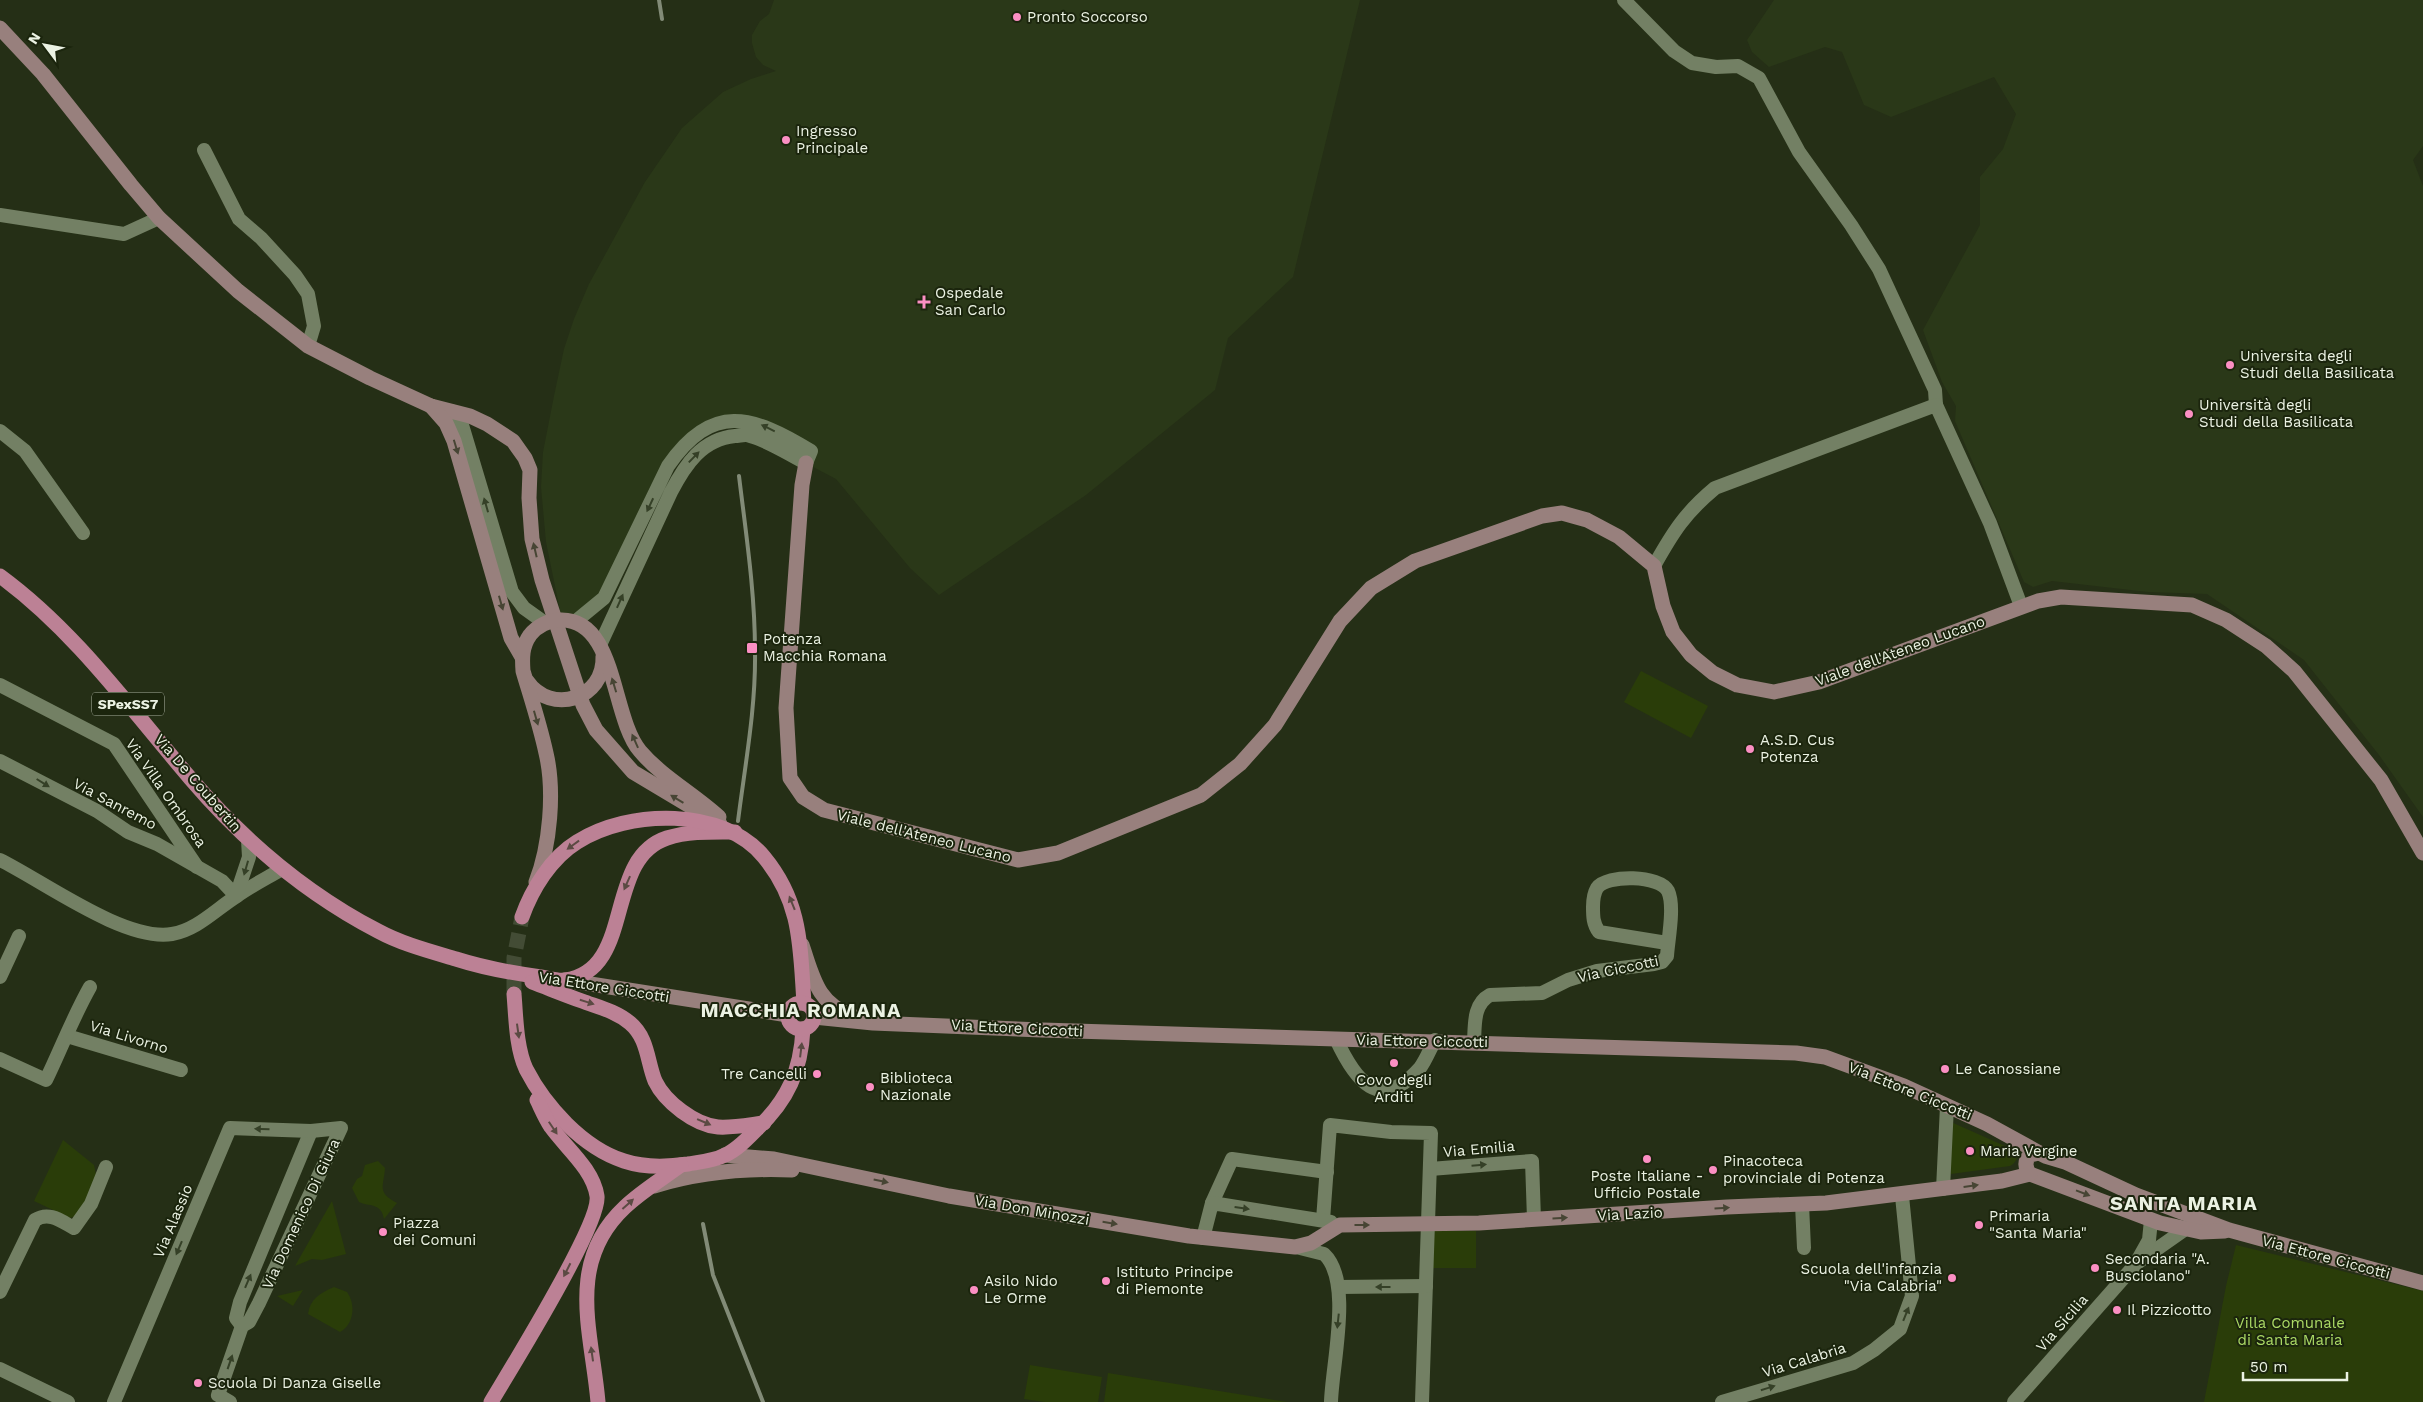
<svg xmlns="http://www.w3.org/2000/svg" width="2423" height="1402" font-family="'Work Sans',sans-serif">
<rect width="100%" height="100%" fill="#252f16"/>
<!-- built -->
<g fill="#2a3818">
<polygon points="774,0 1360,0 1293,277 1228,338 1215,390 1086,495 939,595 910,568 836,479 726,421 681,447 603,598 575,622 562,620 546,542 541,487 543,452 554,396 564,349 574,319 589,284 645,182 682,128 723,92 751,79 776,71 763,65 756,57 752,43 752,35 760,21 769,14"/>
<polygon points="1774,0 2423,0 2423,146 2413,160 2423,186 2423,817 2379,755 2304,660 2207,594 2148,592 2052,581 2033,587 2024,582 1955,421 1956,406 1942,382 1923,330 1980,225 1980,177 2003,149 2016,114 1994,77 1891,117 1864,105 1842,52 1825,47 1769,67 1752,52 1747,40"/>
</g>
<!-- green -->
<g fill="#2a3d09">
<polygon points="1641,671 1708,706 1691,738 1624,702"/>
<path d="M 1951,1122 L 2014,1150 C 2019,1156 2017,1162 2010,1166 L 1951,1174 Z"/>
<polygon points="63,1140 94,1165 97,1180 78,1215 70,1218 34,1201"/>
<path d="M 378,1161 L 385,1168 C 384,1186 376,1192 397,1203 L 384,1219 C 381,1202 369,1207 359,1202 L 352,1188 L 357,1179 L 362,1176 L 365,1165 Z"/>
<polygon points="332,1201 346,1254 322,1260 312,1259 295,1266"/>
<rect x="1433" y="1231" width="43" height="37"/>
<polygon points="2236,1245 2423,1291 2423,1402 2204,1402 2226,1286"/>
<path d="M 334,1287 L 347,1292 C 356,1305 354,1324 340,1332 L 308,1314 C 310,1299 320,1293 334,1287 Z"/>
<polygon points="303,1290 293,1306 277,1296"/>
<polygon points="1030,1365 1102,1377 1098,1402 1045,1402 1024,1399"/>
<polygon points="1108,1373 1287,1402 1104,1402"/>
</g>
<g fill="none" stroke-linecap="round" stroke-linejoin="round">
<!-- primary-tunnel -->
<polyline stroke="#434c35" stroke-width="15" stroke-dasharray="15 8" stroke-linecap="butt" points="514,994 514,958 522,917"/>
<!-- street -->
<g stroke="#738064" stroke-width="14">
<polyline points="1624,0 1674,51 1692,63 1716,67 1738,66 1759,78 1799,152 1851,225 1879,269 1935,390 1936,405"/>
<polyline points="204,150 239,219 261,238 295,275 308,294 314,326 308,346"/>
<polyline points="0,215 124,234 159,218"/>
<polyline points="451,411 462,425 512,592 524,608 545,623"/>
<polyline points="0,431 25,451 83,533"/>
<path d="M 1654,566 C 1673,532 1685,513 1715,488 L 1936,405 L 1990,523 L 2021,606"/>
<path d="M 576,621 L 604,598 L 668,466 C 712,402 752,415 811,451 L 806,463 C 788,454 769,441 750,436 C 746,434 740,436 735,436 C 702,439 685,465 671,492 L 600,645"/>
<polyline points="0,685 114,744 197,867"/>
<polyline points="0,761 97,811 128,832 157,844 222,881 236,896"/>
<path d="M 0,860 C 43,881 125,942 172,934 C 197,930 216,909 237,896 C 251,886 267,878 282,869"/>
<polyline points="236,896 249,857 248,840"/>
<polyline points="0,977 19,936"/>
<polyline points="67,1036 181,1070"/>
<path d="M 1336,1039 C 1355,1080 1379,1114 1420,1068 C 1426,1060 1430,1049 1435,1040"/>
<path d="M 1474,1042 C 1475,1025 1473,1004 1490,995 L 1542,993 L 1568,980 L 1597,971 L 1654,964 L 1662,962 L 1667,956 C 1668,940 1675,906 1668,891 C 1660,875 1607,874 1597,888 C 1594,893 1593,901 1593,907 C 1593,916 1593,924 1599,932 L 1667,943"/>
<path d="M 0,1059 L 46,1080 C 61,1049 73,1017 90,987"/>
<polyline points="1430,1169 1532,1161 1534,1219"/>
<polyline points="1943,1189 1947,1106"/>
<polyline points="1212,1203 1232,1159 1327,1172"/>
<polyline points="1802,1204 1804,1248"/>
<polyline points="1323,1220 1330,1125 1391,1132 1431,1133 1422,1402"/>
<polyline points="1203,1238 1212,1203 1331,1222"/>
<path d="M 1296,1247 L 1324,1254 C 1353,1281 1332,1364 1331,1402"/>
<polyline points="2137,1263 2184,1230"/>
<polyline points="1339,1287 1426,1286"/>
<path d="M 0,1292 L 35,1220 C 49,1211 61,1221 74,1228 L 91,1204 L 106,1167"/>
<polyline points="242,1326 236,1318 240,1302 311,1131"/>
<polyline points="0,1369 68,1402"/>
<polyline points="114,1402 230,1128 311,1131 341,1128 259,1303 249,1322 242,1326 218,1395 230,1402"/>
<polyline points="1722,1402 1853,1363 1874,1350 1900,1329 1912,1296 1902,1196"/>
<polyline points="2014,1402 2135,1265 2149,1240 2151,1220"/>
</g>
<!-- secondary -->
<g stroke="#98807d" stroke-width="15">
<polyline points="0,28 43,74 131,185 159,218 238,291 308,346 370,378 431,406 470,416 487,424 513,441 525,458 530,470 529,498 532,539 542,580 583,705 596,730 633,772 720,824"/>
<polyline points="431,406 446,423 454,441 511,638 522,657"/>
<polyline points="806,463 802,485 786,708 790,778 803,797 824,810 1018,860 1058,853 1201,795 1240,764 1275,725 1340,621 1371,588 1415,561 1542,516 1562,513 1587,520 1619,537 1654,566 1663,606 1673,632 1691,655 1713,673 1737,685 1774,692 1819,682 2038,601 2061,597 2192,605 2226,620 2266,646 2294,671 2381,780 2423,853"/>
<path d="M 527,681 C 551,716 605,699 603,656"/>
<path d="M 536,882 C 550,846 555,791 546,753 C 540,725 531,698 523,671 C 522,658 522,646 530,635 C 537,626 549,620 560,620 C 617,618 611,717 640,751 C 662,777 694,794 719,817"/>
<path d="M 802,945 C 813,977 817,1004 853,1016"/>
<polyline points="565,980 788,1015"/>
<polyline points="814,1017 873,1023 1042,1030 1796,1053 1825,1057 1904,1086 1987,1124 2045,1156 2065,1162 2136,1195 2229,1230 2423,1283"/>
<path d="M 2039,1153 L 2030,1155 C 2024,1161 2025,1168 2030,1174 L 2160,1223 L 2201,1232 L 2225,1231"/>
<polyline points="725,1155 774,1159 949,1196 1189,1236 1295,1247 1311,1243 1340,1225 1479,1223 1727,1207 1826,1203 2002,1181 2030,1174"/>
<path d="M 654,1186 C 700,1172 745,1168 792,1170"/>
</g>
<!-- primary -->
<g stroke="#bc8195" stroke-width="15">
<path d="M 0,576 C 75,631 130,708 190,778 C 243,840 305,893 378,931 C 402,944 429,951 456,959 C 484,968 512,973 541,977 C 548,978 558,981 565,980 C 636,970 603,859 667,838 C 689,831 712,832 735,832"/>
<path d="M 522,917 C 532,889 551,858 577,842 C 629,809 723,807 764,857 C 802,903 800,947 804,1003"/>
<path d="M 532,982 C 548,988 565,995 582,1001 C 598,1007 616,1011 630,1023 C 648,1038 647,1061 655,1081 C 665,1102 695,1125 718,1127 C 733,1128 748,1125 764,1123"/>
<path d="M 514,994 C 516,1017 516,1047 526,1069 C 545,1106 583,1148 624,1161 C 645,1168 667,1167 688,1164 C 700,1162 714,1161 725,1155 C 737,1150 748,1138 757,1129 C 788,1100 801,1070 803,1029"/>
<circle cx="801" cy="1016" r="13"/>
<path d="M 491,1402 C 510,1370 601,1224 597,1196 C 593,1169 566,1148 551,1127 C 545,1118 541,1108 537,1100"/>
<path d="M 598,1402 C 592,1332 565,1263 625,1207 C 642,1191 662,1179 681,1165"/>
</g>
<!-- rail -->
<g stroke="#828b77" stroke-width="4">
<polyline points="659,0 662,19"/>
<path d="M 738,821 C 745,765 756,708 755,651 C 755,592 746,534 739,476"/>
<polyline points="703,1224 713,1275 763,1402"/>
</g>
</g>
<!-- one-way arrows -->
<defs><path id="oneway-solid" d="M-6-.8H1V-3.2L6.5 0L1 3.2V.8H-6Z" transform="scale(1.25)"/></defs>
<g fill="#354027">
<use href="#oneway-solid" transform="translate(768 428) rotate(-154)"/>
<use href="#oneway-solid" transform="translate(694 457) rotate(-46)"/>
<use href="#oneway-solid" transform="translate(486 505) rotate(-106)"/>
<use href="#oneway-solid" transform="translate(650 505) rotate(115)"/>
<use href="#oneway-solid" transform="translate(620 601) rotate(-66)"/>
<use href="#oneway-solid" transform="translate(43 783) rotate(32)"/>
<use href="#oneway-solid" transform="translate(246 868) rotate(106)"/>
<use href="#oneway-solid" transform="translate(262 1129) rotate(-178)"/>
<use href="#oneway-solid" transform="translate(1479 1165) rotate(-5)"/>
<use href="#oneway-solid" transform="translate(1242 1208) rotate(8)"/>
<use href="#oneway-solid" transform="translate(179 1248) rotate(113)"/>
<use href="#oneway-solid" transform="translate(248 1281) rotate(-67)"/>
<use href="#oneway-solid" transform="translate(1383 1287) rotate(180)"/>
<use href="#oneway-solid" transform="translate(1906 1314) rotate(-68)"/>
<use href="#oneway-solid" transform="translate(1338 1321) rotate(96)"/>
<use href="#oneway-solid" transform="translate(230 1362) rotate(-71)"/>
<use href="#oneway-solid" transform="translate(1768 1388) rotate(-17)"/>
</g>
<g fill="#474534">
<use href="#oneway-solid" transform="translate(456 447) rotate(73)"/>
<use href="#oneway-solid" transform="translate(535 550) rotate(-103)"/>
<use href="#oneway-solid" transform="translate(501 603) rotate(74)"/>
<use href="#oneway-solid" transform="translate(614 685) rotate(-107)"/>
<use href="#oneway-solid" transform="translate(536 718) rotate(74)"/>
<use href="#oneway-solid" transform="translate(635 741) rotate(-114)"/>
<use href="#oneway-solid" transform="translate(677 799) rotate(-149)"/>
<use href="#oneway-solid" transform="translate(881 1181) rotate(12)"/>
<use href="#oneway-solid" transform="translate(1971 1186) rotate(-8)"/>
<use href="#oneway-solid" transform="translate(2083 1193) rotate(21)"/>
<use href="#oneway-solid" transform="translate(1722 1208) rotate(-4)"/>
<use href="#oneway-solid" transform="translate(1560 1218) rotate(-3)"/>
<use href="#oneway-solid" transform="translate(1110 1223) rotate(9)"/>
<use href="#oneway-solid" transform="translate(1362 1225)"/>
</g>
<g fill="#5b4a43">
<use href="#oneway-solid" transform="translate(573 845) rotate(144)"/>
<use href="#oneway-solid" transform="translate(627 883) rotate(114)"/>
<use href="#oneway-solid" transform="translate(792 903) rotate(-112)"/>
<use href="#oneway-solid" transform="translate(587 1002) rotate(17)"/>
<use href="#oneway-solid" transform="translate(518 1031) rotate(82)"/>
<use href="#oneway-solid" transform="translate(801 1050) rotate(-83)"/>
<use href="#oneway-solid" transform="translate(704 1122) rotate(23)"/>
<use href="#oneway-solid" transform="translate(553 1128) rotate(56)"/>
<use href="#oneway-solid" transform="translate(628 1204) rotate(-42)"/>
<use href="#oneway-solid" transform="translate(567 1270) rotate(117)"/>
<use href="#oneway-solid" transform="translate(592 1354) rotate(-98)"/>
</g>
<!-- markers -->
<g fill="#fb8fc3" stroke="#1b250d" stroke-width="2">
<circle cx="1017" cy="17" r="5"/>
<circle cx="786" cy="140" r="5"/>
<path d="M921.5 294.5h5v5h5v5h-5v5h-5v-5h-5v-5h5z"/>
<circle cx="2230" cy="365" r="5"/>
<circle cx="2189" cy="414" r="5"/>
<rect x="746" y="642" width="12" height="12" rx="2.5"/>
<circle cx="1750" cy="749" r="5"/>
<circle cx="1394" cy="1063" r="5"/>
<circle cx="1945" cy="1069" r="5"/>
<circle cx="817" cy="1074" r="5"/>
<circle cx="870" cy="1087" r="5"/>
<circle cx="1970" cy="1151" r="5"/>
<circle cx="1647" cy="1159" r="5"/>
<circle cx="1713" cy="1170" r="5"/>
<circle cx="1979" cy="1225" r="5"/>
<circle cx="383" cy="1232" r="5"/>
<circle cx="2095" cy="1268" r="5"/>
<circle cx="1952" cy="1278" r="5"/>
<circle cx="1106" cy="1281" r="5"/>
<circle cx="974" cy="1290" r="5"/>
<circle cx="2117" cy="1310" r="5"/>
<circle cx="198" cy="1383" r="5"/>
</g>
<g text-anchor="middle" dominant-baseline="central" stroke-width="4" stroke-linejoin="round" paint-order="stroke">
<!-- shield labels -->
<rect fill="#1b250d" stroke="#adb4a3" stroke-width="1" x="92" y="692.5" width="72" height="23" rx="4"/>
<g font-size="14" font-weight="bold" fill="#ebf2e3">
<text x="128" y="704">SPexSS7</text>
</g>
<!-- poi labels -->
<g font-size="15" fill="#ebf2e3" stroke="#1b250d" text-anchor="start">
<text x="1027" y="17">Pronto Soccorso</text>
<text x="796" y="131">Ingresso<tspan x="796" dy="17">Principale</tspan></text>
<text x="935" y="293">Ospedale<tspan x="935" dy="17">San Carlo</tspan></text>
<text x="2240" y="356">Universita degli<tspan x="2240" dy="17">Studi della Basilicata</tspan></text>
<text x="2199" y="405">Università degli<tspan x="2199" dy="17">Studi della Basilicata</tspan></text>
<text x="763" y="639">Potenza<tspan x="763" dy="17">Macchia Romana</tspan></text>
<text x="1760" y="740">A.S.D. Cus<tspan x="1760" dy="17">Potenza</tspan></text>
<text x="1955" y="1069">Le Canossiane</text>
<text x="807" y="1074" text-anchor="end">Tre Cancelli</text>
<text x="880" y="1078">Biblioteca<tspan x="880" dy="17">Nazionale</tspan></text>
<text x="1394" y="1080" text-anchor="middle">Covo degli<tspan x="1394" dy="17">Arditi</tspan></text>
<text x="1980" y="1151">Maria Vergine</text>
<text x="1723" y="1161">Pinacoteca<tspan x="1723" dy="17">provinciale di Potenza</tspan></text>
<text x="1647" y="1176" text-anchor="middle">Poste Italiane -<tspan x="1647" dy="17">Ufficio Postale</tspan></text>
<text x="1989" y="1216">Primaria<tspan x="1989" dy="17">"Santa Maria"</tspan></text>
<text x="393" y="1223">Piazza<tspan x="393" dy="17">dei Comuni</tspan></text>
<text x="2105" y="1259">Secondaria "A.<tspan x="2105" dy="17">Busciolano"</tspan></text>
<text x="1942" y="1269" text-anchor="end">Scuola dell'infanzia<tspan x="1942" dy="17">"Via Calabria"</tspan></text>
<text x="1116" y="1272">Istituto Principe<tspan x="1116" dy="17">di Piemonte</tspan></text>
<text x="984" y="1281">Asilo Nido<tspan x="984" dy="17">Le Orme</tspan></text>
<text x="2127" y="1310">Il Pizzicotto</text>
<text x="208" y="1383">Scuola Di Danza Giselle</text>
</g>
<!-- street labels -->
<g font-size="15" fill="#ebf2e3" stroke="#1b250d">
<text transform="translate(1900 651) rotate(-20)">Viale dell'Ateneo Lucano</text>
<text transform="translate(198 783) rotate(49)">Via De Coubertin</text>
<text transform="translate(166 793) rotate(55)">Via Villa Ombrosa</text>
<text transform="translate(115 804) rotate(28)">Via Sanremo</text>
<text transform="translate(924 836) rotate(14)">Viale dell'Ateneo Lucano</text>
<text transform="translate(1618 969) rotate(-12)">Via Ciccotti</text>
<text transform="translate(604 987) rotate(9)">Via Ettore Ciccotti</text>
<text transform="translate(1017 1028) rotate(3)">Via Ettore Ciccotti</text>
<text transform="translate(129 1037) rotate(17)">Via Livorno</text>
<text transform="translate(1422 1041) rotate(1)">Via Ettore Ciccotti</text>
<text transform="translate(1910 1091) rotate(22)">Via Ettore Ciccotti</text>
<text transform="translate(1479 1149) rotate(-5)">Via Emilia</text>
<text transform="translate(1032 1210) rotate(10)">Via Don Minozzi</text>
<text transform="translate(301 1214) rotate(-65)">Via Domenico Di Giura</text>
<text transform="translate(1630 1214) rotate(-3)">Via Lazio</text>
<text transform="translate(173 1221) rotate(-67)">Via Alassio</text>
<text transform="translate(2326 1257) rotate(15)">Via Ettore Ciccotti</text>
<text transform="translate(2062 1323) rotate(-49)">Via Sicilia</text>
<text transform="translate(1804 1360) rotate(-17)">Via Calabria</text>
</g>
<!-- park labels -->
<g font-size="15" fill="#acdb66" stroke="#1b250d">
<text x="2290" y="1323">Villa Comunale<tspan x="2290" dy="17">di Santa Maria</tspan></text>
</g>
<!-- district labels -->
<g font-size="20" font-weight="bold" letter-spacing="1" fill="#ebf2e3" stroke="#1b250d">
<text x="801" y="1010">MACCHIA ROMANA</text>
<text x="2184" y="1203">SANTA MARIA</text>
</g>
</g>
<!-- north arrow -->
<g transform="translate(45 45) rotate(302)" stroke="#1b250d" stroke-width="4" paint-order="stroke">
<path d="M0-4L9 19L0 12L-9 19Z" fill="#ebf2e3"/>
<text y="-8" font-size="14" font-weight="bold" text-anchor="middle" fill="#ebf2e3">N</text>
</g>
<!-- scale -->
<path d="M2243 1372v8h104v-8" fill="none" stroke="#ebf2e3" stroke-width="2.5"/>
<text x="2250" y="1372" font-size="15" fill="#ebf2e3" stroke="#1b250d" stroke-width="4" paint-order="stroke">50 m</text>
</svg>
